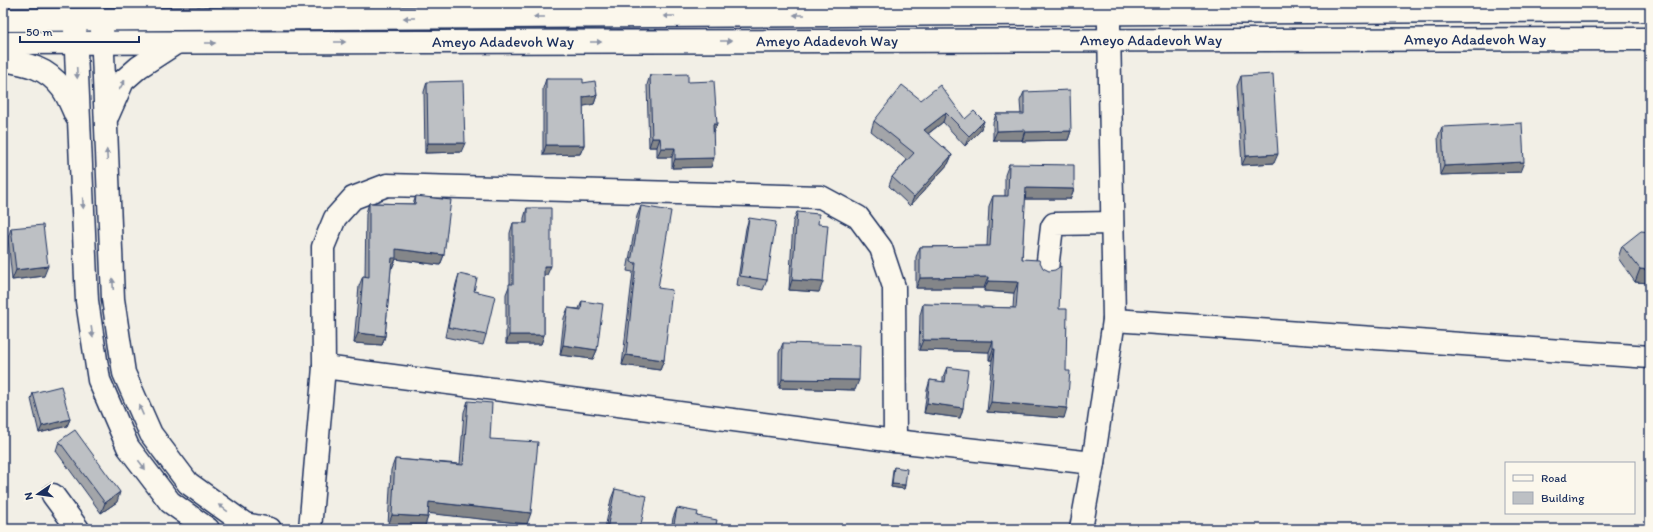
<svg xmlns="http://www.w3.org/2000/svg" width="1653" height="532" font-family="Itim,sans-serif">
<rect width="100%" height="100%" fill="#f2efe6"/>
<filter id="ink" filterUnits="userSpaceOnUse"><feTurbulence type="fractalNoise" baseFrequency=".025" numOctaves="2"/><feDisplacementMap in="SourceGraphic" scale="8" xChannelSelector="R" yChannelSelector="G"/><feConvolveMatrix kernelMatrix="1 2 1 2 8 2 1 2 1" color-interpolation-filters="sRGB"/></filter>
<g filter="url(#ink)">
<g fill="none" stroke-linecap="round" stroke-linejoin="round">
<defs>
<g id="minor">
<polyline points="3,20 1650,10"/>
<polyline points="75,29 87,301 99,380 128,447 170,502 208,529"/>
<polyline points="102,29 113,299 124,373 151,434 188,483 245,524 270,529"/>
<path id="s1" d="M 3,43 L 1650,39"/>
<path d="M 3,60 C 27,64 46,67 62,88 C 68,96 72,107 76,116"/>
<polyline points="108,115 123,81 139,67 176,43"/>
<polyline points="1047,269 1052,227 1054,224 1112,223"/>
<polyline points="1114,320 1650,357"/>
<polyline points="324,367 895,441 1093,463"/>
<polyline points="53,495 78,529"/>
<polyline points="310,529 324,367 323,247 335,218 353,198 387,185 821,197 858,217 881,248 894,287 895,441"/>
<polyline points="1081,529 1093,463 1114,320 1109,25"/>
</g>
</defs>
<!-- minor casing -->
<use href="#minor" stroke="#1b2f5e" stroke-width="25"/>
<!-- minor -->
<use href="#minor" stroke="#fbf7ec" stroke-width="22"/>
</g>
<!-- wall -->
<g fill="#a3a5a9" stroke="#1b2f5e">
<polygon points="650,75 688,82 717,124 713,133 711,167 672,168 672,157 657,157 657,147 649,147 647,85"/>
<polygon points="1241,76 1274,163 1242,165 1237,86"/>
<polygon points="546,79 583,83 597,95 594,104 583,106 584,145 580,154 543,155 543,88"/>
<polygon points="427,82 461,152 425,153 424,92"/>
<polygon points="1024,92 1071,131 1068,140 1022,141 1022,140 993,140 993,123 996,114 1021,114 1020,101"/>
<polygon points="921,100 965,119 984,121 980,131 965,146 943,122 928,134 952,155 948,164 910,206 889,186 892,177 907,160 871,131 874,121"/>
<polygon points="1442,127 1520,172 1440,175 1438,137"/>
<polygon points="1009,164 1074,189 1070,199 1025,199 1022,259 1059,309 1064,418 987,412 992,360 989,360 989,352 919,350 920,315 923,304 979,307 1013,308 1014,293 984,291 984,288 916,288 916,257 920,247 987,246 989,206 993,196 1005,196 1005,175"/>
<polygon points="416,196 444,255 440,265 396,259 392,268 391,268 385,336 382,345 354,343 359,286 363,276 365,277 366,213 369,203 413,204"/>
<polygon points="641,206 658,288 664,360 660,370 622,365 633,272 627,271 637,216"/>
<polygon points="527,208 547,275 544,275 544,335 541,344 506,344 506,294 510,284 510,233 513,223 524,223 524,218"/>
<polygon points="797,212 818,224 819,292 789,290 793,222"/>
<polygon points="749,218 767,280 763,290 737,285 746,228"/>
<polygon points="11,228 44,276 12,280 8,238"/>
<polygon points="1650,232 1650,283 1635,282 1618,258 1622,246"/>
<polygon points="459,274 474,291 486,335 483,345 445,337 456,284"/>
<polygon points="582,301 597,350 593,359 560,355 564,318 568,308 579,309"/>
<polygon points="783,343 855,390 779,388 779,353"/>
<polygon points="947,367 963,408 960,418 924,413 927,390 930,380 943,382 943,377"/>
<polygon points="33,393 70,419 67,426 39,433 31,399"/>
<polygon points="468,401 490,439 527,524 429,513 424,528 388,526 391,470 395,459 460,464 464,412"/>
<polygon points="59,441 117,502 101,513 56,451"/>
<polygon points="894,467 905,485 904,489 891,487 893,470"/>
<polygon points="615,489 640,529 605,529 611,499"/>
<polygon points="677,508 697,516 715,529 671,529 673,518"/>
</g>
<!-- shaded-wall -->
<g fill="#848689" stroke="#1b2f5e">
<polygon points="597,95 594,104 580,107 583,97"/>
<polygon points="946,113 943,122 921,139 924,130"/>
<polygon points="984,121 980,131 965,146 969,136"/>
<polygon points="713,124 717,124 713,133"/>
<polygon points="1025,130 1022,140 993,140 997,131"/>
<polygon points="1071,131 1068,140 1022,141 1025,132"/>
<polygon points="652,138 660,138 657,147 649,147"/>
<polygon points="428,143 465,143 461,152 425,153"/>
<polygon points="546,145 584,145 580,154 543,155"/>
<polygon points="661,148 675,148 672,157 657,157"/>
<polygon points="1278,154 1274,163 1242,165 1246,156"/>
<polygon points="952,155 948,164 910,206 914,197"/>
<polygon points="714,158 711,167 672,168 675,159"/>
<polygon points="1524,162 1520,172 1440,175 1444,166"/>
<polygon points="1026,188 1074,189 1070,199 1022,199"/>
<polygon points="396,249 444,255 440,265 396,259 392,268 388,268"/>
<polygon points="48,266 44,276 12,280 16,270"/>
<polygon points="544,266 551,266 547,275 541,275"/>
<polygon points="1640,269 1650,270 1650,283 1635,282"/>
<polygon points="988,277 984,288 916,288 920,278"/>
<polygon points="792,280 823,282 819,292 789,290"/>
<polygon points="988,281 1018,282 1014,293 984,291"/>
<polygon points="358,333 385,336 382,345 354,343"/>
<polygon points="509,335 544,335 541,344 506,344"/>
<polygon points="923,340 993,341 989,352 919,350"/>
<polygon points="563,345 597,350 593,359 560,355"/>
<polygon points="993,349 995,349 992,360 989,360"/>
<polygon points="626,355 664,360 660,370 622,365"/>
<polygon points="782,379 859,380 855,390 779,388"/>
<polygon points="991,402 1067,408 1064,418 987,412"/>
<polygon points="927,403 963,408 960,418 924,413"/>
<polygon points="70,419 67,426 39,433 42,426"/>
<polygon points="892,484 905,485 904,489 891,487"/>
<polygon points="120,492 117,502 101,513 105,503"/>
<polygon points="429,502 531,513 527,524 425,513"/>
<polygon points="392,515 428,517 424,528 388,526"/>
</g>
<!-- building -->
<g fill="#bdc0c4" stroke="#1b2f5e">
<polygon points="688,74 688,82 714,81 717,124 713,124 714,158 675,159 675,148 661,148 660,138 652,138 650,75"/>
<polygon points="1273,74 1278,154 1246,156 1241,76"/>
<polygon points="546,79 583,79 583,83 595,81 597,95 583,97 584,145 546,145"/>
<polygon points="463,81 465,143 428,143 427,82"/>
<polygon points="902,85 921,100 940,85 965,119 974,111 984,121 969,136 946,113 924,130 952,155 914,197 892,177 914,153 874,121"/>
<polygon points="1070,90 1071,131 1025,132 1025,130 997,131 996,114 1024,114 1024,92"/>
<polygon points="1522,123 1524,162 1444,166 1442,127"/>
<polygon points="1009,164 1074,165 1074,189 1026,188 1022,259 1039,260 1043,268 1049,271 1055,270 1061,266 1059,309 1067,309 1066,371 1070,371 1067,408 991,402 995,349 993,349 993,341 923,340 923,304 979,305 979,307 1016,308 1018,282 988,281 988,277 920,278 920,247 990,246 993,196 1008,196"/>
<polygon points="416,196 451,200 444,255 396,249 396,258 392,258 385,336 358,333 363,276 369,277 369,203 415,204"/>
<polygon points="641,206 671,211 658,288 672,290 664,360 626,355 636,263 631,262"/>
<polygon points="527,208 551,208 551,266 544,266 544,335 509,335 509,284 513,284 513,223 527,223"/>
<polygon points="797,212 819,214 818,224 828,225 823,282 792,280"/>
<polygon points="749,218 776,222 767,280 740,276"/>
<polygon points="43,225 48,266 16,270 11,228"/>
<polygon points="1641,231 1650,232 1650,270 1640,269 1622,246"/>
<polygon points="459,274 477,278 474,291 495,296 486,335 448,327"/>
<polygon points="582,301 603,304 597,350 563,345 568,308 581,310"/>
<polygon points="783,343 860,345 859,380 782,379"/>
<polygon points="947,367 968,370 963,408 927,403 930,380 945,382"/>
<polygon points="61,386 70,419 42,426 33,393"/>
<polygon points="468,401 492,403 490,439 538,442 531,513 429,502 428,517 392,515 395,459 463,465"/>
<polygon points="75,430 120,492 105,503 59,441"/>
<polygon points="894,467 907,469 905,485 892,484"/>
<polygon points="615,489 647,496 640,529 607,529"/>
<polygon points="677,508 698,512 697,516 717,520 715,529 673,529"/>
<polygon points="776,527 803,529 776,529"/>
</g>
<!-- one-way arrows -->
<defs><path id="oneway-solid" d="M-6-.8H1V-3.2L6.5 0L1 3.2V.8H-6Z"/></defs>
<g fill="#8b93a5">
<use href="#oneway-solid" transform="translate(799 15) rotate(180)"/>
<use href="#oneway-solid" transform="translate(669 16) rotate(180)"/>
<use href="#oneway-solid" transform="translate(539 17) rotate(180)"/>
<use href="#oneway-solid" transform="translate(409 18) rotate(180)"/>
<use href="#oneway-solid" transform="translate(726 41)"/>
<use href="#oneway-solid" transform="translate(340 42)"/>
<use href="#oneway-solid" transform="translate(596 42)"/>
<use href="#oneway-solid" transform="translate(210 43)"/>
<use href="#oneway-solid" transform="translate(77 73) rotate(87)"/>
<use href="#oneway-solid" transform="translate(122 85) rotate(-60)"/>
<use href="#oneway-solid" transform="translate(107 155) rotate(-93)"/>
<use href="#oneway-solid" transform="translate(83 203) rotate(87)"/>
<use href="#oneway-solid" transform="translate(113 284) rotate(-93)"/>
<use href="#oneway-solid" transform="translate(92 332) rotate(82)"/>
<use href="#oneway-solid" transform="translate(141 410) rotate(-113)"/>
<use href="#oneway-solid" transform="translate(142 465) rotate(53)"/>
<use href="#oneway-solid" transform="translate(223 508) rotate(-144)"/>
</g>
</g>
<g text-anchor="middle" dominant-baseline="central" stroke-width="4" stroke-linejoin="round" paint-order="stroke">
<!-- street labels -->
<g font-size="15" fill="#1b2f5e" stroke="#fbf7ec">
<text stroke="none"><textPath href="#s1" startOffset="1472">Ameyo Adadevoh Way</textPath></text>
<text stroke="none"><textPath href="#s1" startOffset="1148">Ameyo Adadevoh Way</textPath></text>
<text stroke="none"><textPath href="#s1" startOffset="824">Ameyo Adadevoh Way</textPath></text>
<text stroke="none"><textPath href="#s1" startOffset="500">Ameyo Adadevoh Way</textPath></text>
</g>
</g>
<!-- margin -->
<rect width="1653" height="532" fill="none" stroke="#fbf7ec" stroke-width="16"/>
<rect x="8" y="8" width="1637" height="516" fill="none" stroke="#1b2f5e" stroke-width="1.5" filter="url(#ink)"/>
<!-- legend -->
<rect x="1505" y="462" width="130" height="52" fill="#fbf7ec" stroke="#a1a7b3"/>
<rect x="1513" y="475" width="20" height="6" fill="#fbf7ec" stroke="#a1a7b3"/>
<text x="1541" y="482" font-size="12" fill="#1b2f5e">Road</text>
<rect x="1513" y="492" width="20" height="12" fill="#bdc0c4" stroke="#a1a7b3"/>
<text x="1541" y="502" font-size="12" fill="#1b2f5e">Building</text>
<!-- north arrow -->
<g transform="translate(38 494) rotate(257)" stroke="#fbf7ec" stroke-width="3" paint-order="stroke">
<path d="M0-3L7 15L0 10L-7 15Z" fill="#1b2f5e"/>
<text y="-6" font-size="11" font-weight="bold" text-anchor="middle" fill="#1b2f5e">N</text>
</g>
<!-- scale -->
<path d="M20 36v6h119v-6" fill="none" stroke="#1b2f5e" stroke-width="2"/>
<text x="26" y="36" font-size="12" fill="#1b2f5e" stroke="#fbf7ec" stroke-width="3" paint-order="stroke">50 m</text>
</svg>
